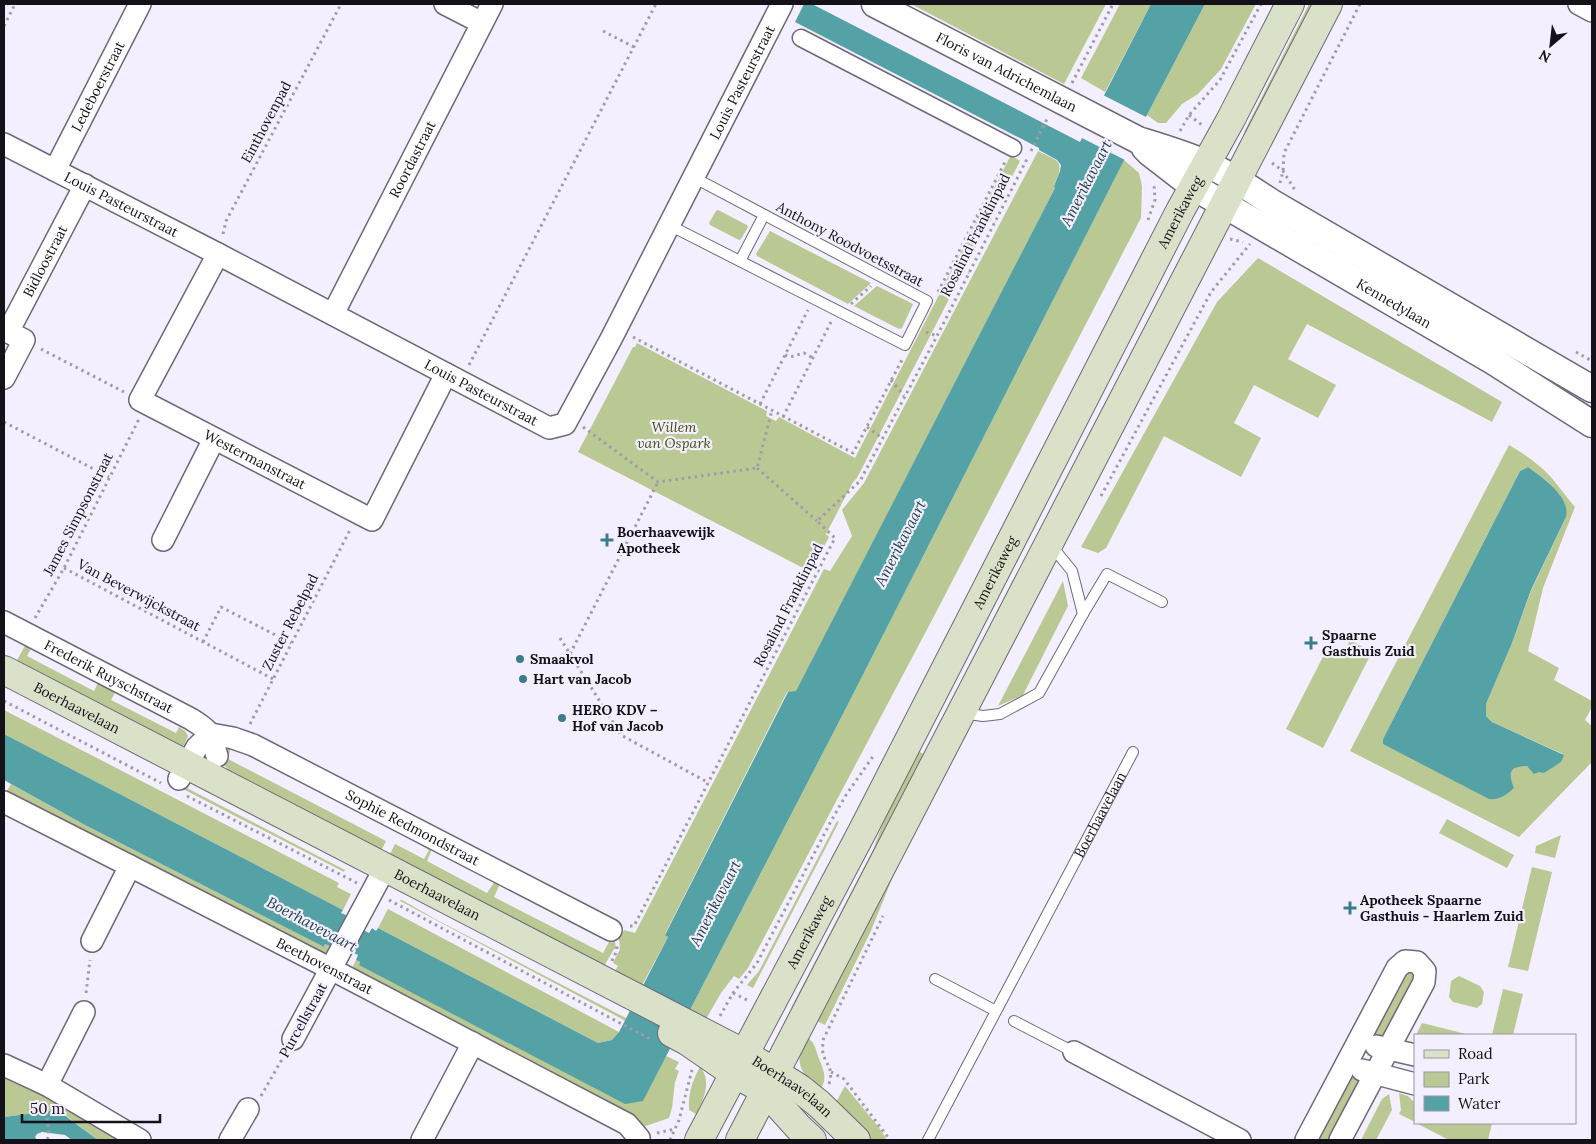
<svg xmlns="http://www.w3.org/2000/svg" width="1596" height="1144" font-family="Lora,serif">
<rect width="100%" height="100%" fill="#f4effe"/>
<!-- green -->
<g fill="#bac893" fill-rule="evenodd">
<polygon points="911,4 1106,4 1064,84"/>
<polygon points="1120,4 1151,4 1105,92 1081,78"/>
<polygon points="1205,4 1256,4 1221,69 1198,94 1182,104 1166,123 1158,123 1147,115"/>
<polygon points="1309,4 1317,4 1249,134 1244,132"/>
<path d="M 1038,151 C 1060,162 1065,161 1054,185 L 1055,188 L 796,692 L 787,692 L 665,934 L 668,937 L 641,987 L 613,974 L 618,966 L 613,963 L 620,949 L 619,939 L 624,930 L 635,933 L 824,569 L 830,571 L 852,536 L 842,510 L 864,483 Z"/>
<polygon points="1011,155 1020,161 857,478 853,482 826,534 829,537 811,571 808,569 807,570 578,452 633,347 635,347 637,343 767,411 766,416 776,421 779,417 855,458"/>
<polygon points="1124,160 1139,173 1142,186 1141,218 932,620 748,968 739,979 734,976 721,993 706,1019 689,1012 843,714"/>
<polygon points="718,210 747,225 748,227 741,239 739,240 710,225 709,223 716,211"/>
<polygon points="770,231 871,283 848,304 757,256 756,254"/>
<polygon points="1258,258 1502,402 1492,422 1307,324 1288,359 1336,385 1318,418 1254,385 1234,423 1261,438 1241,477 1164,436 1106,548 1098,553 1081,547 1217,302"/>
<polygon points="877,286 913,304 902,328 899,329 854,306"/>
<path d="M 1509,445 C 1524,454 1538,463 1550,476 C 1559,486 1566,497 1575,507 L 1543,588 L 1528,651 L 1559,668 L 1554,680 L 1592,701 L 1592,707 L 1585,720 L 1592,726 L 1592,762 L 1519,837 L 1350,751 ZM 1528,467 L 1546,480 L 1560,495 L 1566,517 L 1531,591 L 1512,643 L 1486,704 L 1486,716 L 1492,722 L 1563,754 L 1544,773 L 1527,766 L 1518,766 L 1511,771 L 1510,778 L 1514,788 L 1383,744 L 1383,739 L 1520,471 Z"/>
<polygon points="1063,581 1068,606 1023,695 998,706"/>
<polygon points="1350,640 1372,652 1323,748 1286,729 1326,651 1341,658"/>
<polygon points="27,642 33,645 27,656 94,691 101,677 117,689 111,700 176,733 179,727 185,731 188,736 184,745 178,749 15,664"/>
<polygon points="4,710 339,883 337,887 351,894 343,910 4,734"/>
<polygon points="969,730 897,867 870,933 825,1025 813,1019 959,738"/>
<polygon points="221,747 231,747 228,759 386,841 381,851 227,771 228,769 222,763"/>
<polygon points="916,750 929,757 797,1011 791,1008 873,850 896,788"/>
<polygon points="11,784 85,825 324,947 325,944 330,946 325,955 5,794"/>
<polygon points="183,786 345,870 344,872 181,788"/>
<polygon points="1447,819 1514,855 1507,868 1439,833"/>
<polygon points="837,821 839,822 753,988 747,985 759,971"/>
<polygon points="1561,835 1555,858 1535,853 1536,846"/>
<polygon points="418,841 432,849 427,861 487,893 495,881 500,884 494,897 603,953 610,940 615,941 616,949 614,949 603,968 389,856 395,844 424,859 429,850 417,843"/>
<polygon points="1532,867 1552,872 1528,971 1508,967"/>
<polygon points="400,900 402,900 437,920 651,1031 637,1027 400,901"/>
<polygon points="388,909 619,1032 612,1040 598,1043 378,928"/>
<polygon points="356,960 360,962 359,964 643,1100 666,1056 679,1062 675,1069 679,1071 675,1082 672,1108 669,1118 640,1128 351,970"/>
<polygon points="1409,967 1416,974 1385,1038 1375,1038 1372,1035"/>
<polygon points="1459,976 1480,986 1484,992 1482,1004 1477,1008 1453,1002 1449,997 1451,981"/>
<polygon points="1503,989 1523,994 1513,1035 1492,1035"/>
<polygon points="1422,1023 1470,1035 1416,1035"/>
<path d="M 805,1036 C 815,1042 815,1047 818,1056 C 823,1069 829,1079 819,1091 C 800,1071 794,1064 805,1036 Z"/>
<path d="M 700,1067 C 712,1080 704,1100 696,1114 L 689,1110 C 688,1094 692,1081 700,1067 Z"/>
<polygon points="4,1072 128,1140 98,1140 69,1118 50,1111 4,1117"/>
<polygon points="1351,1076 1357,1076 1360,1080 1332,1140 1315,1140"/>
<polygon points="845,1086 880,1129 887,1140 872,1140 851,1118 835,1104"/>
<polygon points="1399,1093 1408,1096 1415,1103 1415,1122 1399,1114 1401,1110"/>
<polygon points="1389,1094 1392,1110 1376,1140 1361,1140 1382,1099"/>
<polygon points="1416,1123 1492,1123 1488,1140 1449,1140"/>
</g>
<!-- water -->
<g fill="#54a2a5">
<polygon points="804,4 812,4 1080,142 1151,4 1205,4 1147,115 843,714 643,1101 625,1104 359,965 360,962 356,960 358,955 332,942 330,946 325,944 324,947 85,825 4,780 4,734 343,910 341,913 346,915 344,920 369,933 372,928 376,931 378,928 598,1043 612,1040 619,1032 668,937 665,935 788,692 796,691 1055,188 1054,186 1060,171 1061,165 1057,160 1039,150 1039,148 795,22"/>
<path d="M 1528,467 C 1542,477 1571,497 1566,517 L 1531,590 L 1512,643 L 1486,704 L 1486,716 L 1492,722 L 1564,755 L 1561,762 L 1544,773 L 1539,772 L 1534,774 L 1527,766 C 1509,766 1508,773 1514,788 C 1506,795 1500,800 1489,799 L 1383,744 L 1383,739 L 1520,471 Z"/>
<polygon points="50,1111 64,1115 98,1140 72,1140 65,1135 42,1132 37,1134 35,1137 37,1140 4,1140 4,1117"/>
</g>
<!-- pier -->
<polygon fill="#f4effe" points="1101,94 1148,118 1127,161 1080,137"/>
<g fill="none" stroke-linecap="round" stroke-linejoin="round">
<defs>
<g id="service">
<polyline points="669,225 905,345 927,301 693,177"/>
<polyline points="740,261 764,215"/>
<polyline points="1050,544 1072,571 1083,614"/>
<polyline points="962,713 983,716 1000,714 1039,693 1083,614 1107,574 1162,602"/>
<polyline points="935,979 996,1011"/>
<polyline points="1014,1021 1068,1049"/>
<path id="s1" d="M 928,1140 L 1133,752"/>
</g>
<polyline id="pedestrian" points="801,38 1013,148"/>
<g id="minor">
<polyline points="445,4 482,23"/>
<polyline points="1579,4 1592,11"/>
<path id="s2" d="M 4,144 L 218,254 L 549,428 L 565,424 L 611,339 L 782,4"/>
<path id="s3" d="M 55,170 L 140,4"/>
<path id="s4" d="M 218,254 L 140,400 L 372,520 L 446,374"/>
<path id="s5" d="M 333,314 L 492,4"/>
<polyline points="4,330 24,340 4,378"/>
<path id="s6" d="M 8,332 L 85,185"/>
<polyline points="163,540 214,439"/>
<path id="s7" d="M 4,622 L 191,719 C 212,732 210,733 217,756"/>
<path id="s8" d="M 179,779 L 197,747 L 211,734 L 233,738 L 253,745 L 611,930"/>
<path id="s9" d="M 4,802 L 130,866 L 331,969 L 627,1124 L 639,1138 L 638,1140"/>
<polyline points="92,941 130,866"/>
<polyline points="293,1039 385,868"/>
<polyline points="1376,1046 1415,1055"/>
<polyline points="1074,1052 1240,1140"/>
<polyline points="4,1065 47,1085 140,1140"/>
<polyline points="1362,1070 1415,1084"/>
<polyline points="47,1085 84,1012"/>
<polyline points="230,1140 248,1109"/>
<polyline points="422,1140 473,1043"/>
<polyline points="1306,1140 1397,968 1405,961 1417,962 1425,971 1424,982 1340,1140"/>
</g>
<g id="tertiary">
<path id="s10" d="M 875,4 L 1138,140 C 1161,147 1185,154 1207,164 C 1231,175 1252,190 1274,204 L 1592,389"/>
<path id="s11" d="M 1145,148 L 1150,153 L 1194,187 L 1493,361 L 1592,424"/>
</g>
<g id="secondary">
<path id="s12" d="M 4,670 L 745,1054 L 799,1088 L 819,1104 L 856,1140"/>
<polyline points="672,1033 687,1041 735,1074 765,1090 799,1128 812,1140"/>
<path id="s13" d="M 699,1140 L 862,832 L 1180,211 L 1231,119 L 1290,4"/>
<polyline points="740,1140 1328,4"/>
</g>
</defs>
<!-- service casing -->
<use href="#service" stroke="#6e6879" stroke-width="12"/>
<!-- pedestrian casing -->
<use href="#pedestrian" stroke="#6e6879" stroke-width="19"/>
<!-- minor casing -->
<use href="#minor" stroke="#6e6879" stroke-width="24"/>
<!-- tertiary casing -->
<use href="#tertiary" stroke="#6e6879" stroke-width="29"/>
<!-- secondary casing -->
<use href="#secondary" stroke="#6e6879" stroke-width="30"/>
<!-- path -->
<g stroke="#a09ca8" stroke-width="3" stroke-dasharray="2.5 4" stroke-linecap="butt">
<polyline points="4,26 15,4"/>
<polyline points="603,31 634,47"/>
<polyline points="1072,83 1113,4"/>
<polyline points="1189,115 1202,125"/>
<polyline points="1180,131 1189,115 1220,80 1261,4"/>
<polyline points="1031,151 1048,117"/>
<polyline points="1272,163 1283,171 1295,190"/>
<polyline points="1280,183 1283,171 1284,153 1360,4"/>
<polyline points="977,216 981,218 986,217 995,222"/>
<polyline points="1148,220 1155,200 1154,183"/>
<polyline points="223,234 226,221 341,4"/>
<polyline points="1230,239 1243,242"/>
<polyline points="953,262 958,264 960,268 969,273"/>
<polyline points="938,292 1005,162"/>
<polyline points="851,304 871,286"/>
<polyline points="926,332 937,336"/>
<polyline points="633,337 853,453 903,358"/>
<polyline points="41,349 124,392"/>
<polyline points="1576,352 1592,361"/>
<polyline points="785,355 790,357 804,353 813,358"/>
<polyline points="469,365 656,4"/>
<polyline points="891,380 904,396"/>
<polyline points="760,404 808,310"/>
<polyline points="783,417 831,322"/>
<polyline points="4,422 109,477"/>
<polyline points="583,427 658,482 757,468 772,410"/>
<polyline points="867,427 882,438"/>
<polyline points="757,468 817,521"/>
<polyline points="1101,496 1211,292 1250,244"/>
<polyline points="64,568 273,679"/>
<polyline points="35,618 64,568 139,419"/>
<polyline points="560,638 621,735 709,783"/>
<polyline points="203,642 221,607 291,643"/>
<polyline points="570,654 658,482"/>
<polyline points="4,701 161,783"/>
<polyline points="250,724 350,530"/>
<polyline points="187,796 357,883"/>
<polyline points="389,900 650,1039"/>
<polyline points="630,926 634,926 835,538 817,521 860,481 937,336 1027,159"/>
<polyline points="612,961 617,950 617,946"/>
<polyline points="86,993 90,960"/>
<polyline points="733,993 747,1000"/>
<polyline points="720,1016 733,993 757,963 830,823 846,795 874,755"/>
<polyline points="831,1072 844,1079 890,1140"/>
<path d="M 829,1084 C 834,1067 826,1066 823,1053 C 822,1049 823,1044 823,1040 L 883,916"/>
<polyline points="261,1096 285,1054"/>
<polyline points="46,1105 49,1136 47,1140"/>
<polyline points="657,1133 675,1129"/>
<polyline points="670,1140 679,1120 692,1070"/>
</g>
<!-- service -->
<use href="#service" stroke="#fff" stroke-width="10"/>
<!-- pedestrian -->
<use href="#pedestrian" stroke="#fff" stroke-width="16"/>
<!-- minor -->
<use href="#minor" stroke="#fff" stroke-width="21"/>
<!-- tertiary -->
<use href="#tertiary" stroke="#fff" stroke-width="26"/>
<!-- secondary -->
<use href="#secondary" stroke="#d9e2c8" stroke-width="28"/>
</g>
<!-- markers -->
<g fill="#3a7e8e" stroke="#f4effe" stroke-width="2">
<path d="M604.5 532.5h5v5h5v5h-5v5h-5v-5h-5v-5h5z"/>
<path d="M1308.5 635.5h5v5h5v5h-5v5h-5v-5h-5v-5h5z"/>
<circle cx="520" cy="659" r="5"/>
<circle cx="523" cy="679" r="5"/>
<circle cx="562" cy="718" r="5"/>
<path d="M1347.5 900.5h5v5h5v5h-5v5h-5v-5h-5v-5h5z"/>
</g>
<g text-anchor="middle" dominant-baseline="central" stroke-width="4.5" stroke-linejoin="round" paint-order="stroke">
<!-- street labels -->
<g font-size="14" fill="#141118" stroke="#f4effe">
<text stroke="none"><textPath href="#s10" startOffset="148">Floris van Adrichemlaan</textPath></text>
<text stroke="none"><textPath href="#s2" startOffset="1016">Louis Pasteurstraat</textPath></text>
<text stroke="none"><textPath href="#s3" startOffset="94">Ledeboerstraat</textPath></text>
<text transform="translate(266 122) rotate(-62)">Einthovenpad</text>
<text stroke="none"><textPath href="#s5" startOffset="174">Roordastraat</textPath></text>
<text stroke="none"><textPath href="#s2" startOffset="132">Louis Pasteurstraat</textPath></text>
<text stroke="none"><textPath href="#s13" startOffset="1045">Amerikaweg</textPath></text>
<text transform="translate(975 235) rotate(-63)">Rosalind Franklinpad</text>
<text transform="translate(850 244) rotate(28)">Anthony Roodvoetsstraat</text>
<text stroke="none"><textPath href="#s6" startOffset="80">Bidloostraat</textPath></text>
<text stroke="none"><textPath href="#s11" startOffset="294">Kennedylaan</textPath></text>
<text stroke="none"><textPath href="#s2" startOffset="538">Louis Pasteurstraat</textPath></text>
<text stroke="none"><textPath href="#s4" startOffset="295">Westermanstraat</textPath></text>
<text transform="translate(78 514) rotate(-63)">James Simpsonstraat</text>
<text stroke="none"><textPath href="#s13" startOffset="640">Amerikaweg</textPath></text>
<text transform="translate(139 595) rotate(28)">Van Beverwijckstraat</text>
<text transform="translate(788 605) rotate(-63)">Rosalind Franklinpad</text>
<text transform="translate(290 622) rotate(-63)">Zuster Rebelpad</text>
<text stroke="none"><textPath href="#s7" startOffset="118">Frederik Ruyschstraat</textPath></text>
<text stroke="none"><textPath href="#s12" startOffset="82">Boerhaavelaan</textPath></text>
<text stroke="none"><textPath href="#s1" startOffset="368">Boerhaavelaan</textPath></text>
<text stroke="none"><textPath href="#s8" startOffset="279">Sophie Redmondstraat</textPath></text>
<text stroke="none"><textPath href="#s12" startOffset="488">Boerhaavelaan</textPath></text>
<text stroke="none"><textPath href="#s13" startOffset="235">Amerikaweg</textPath></text>
<text stroke="none"><textPath href="#s9" startOffset="360">Beethovenstraat</textPath></text>
<text transform="translate(303 1020) rotate(-61)">Purcellstraat</text>
<text stroke="none"><textPath href="#s12" startOffset="892">Boerhaavelaan</textPath></text>
</g>
<!-- park labels -->
<g font-size="14" font-style="italic" fill="#445011" stroke="#f4effe">
<text x="674" y="427">Willem<tspan x="674" dy="16">van Ospark</tspan></text>
</g>
<!-- poi labels -->
<g font-size="14" font-weight="bold" fill="#141118" stroke="#f4effe" text-anchor="start">
<text x="617" y="532">Boerhaavewijk<tspan x="617" dy="16">Apotheek</tspan></text>
<text x="1322" y="635">Spaarne<tspan x="1322" dy="16">Gasthuis Zuid</tspan></text>
<text x="530" y="659">Smaakvol</text>
<text x="533" y="679">Hart van Jacob</text>
<text x="572" y="710">HERO KDV –<tspan x="572" dy="16">Hof van Jacob</tspan></text>
<text x="1360" y="900">Apotheek Spaarne<tspan x="1360" dy="16">Gasthuis - Haarlem Zuid</tspan></text>
</g>
<!-- water labels -->
<g font-size="15" font-style="italic" fill="#183e3f" stroke="#f4effe">
<text transform="translate(1086 183) rotate(-63)">Amerikavaart</text>
<text transform="translate(900 543) rotate(-63)">Amerikavaart</text>
<text transform="translate(715 903) rotate(-63)">Amerikavaart</text>
<text transform="translate(312 924) rotate(28)">Boerhavevaart</text>
</g>
</g>
<!-- border -->
<rect width="1596" height="1144" fill="none" stroke="#141118" stroke-width="10"/>
<!-- legend -->
<rect x="1414" y="1034" width="162" height="90" fill="#f4effe" stroke="#9a96a2"/>
<rect x="1424" y="1050" width="25" height="8" fill="#d9e2c8" stroke="#9a96a2"/>
<text x="1458" y="1059" font-size="15" fill="#141118">Road</text>
<rect x="1424" y="1072" width="25" height="15" fill="#bac893" stroke="#9a96a2"/>
<text x="1458" y="1084" font-size="15" fill="#141118">Park</text>
<rect x="1424" y="1096" width="25" height="15" fill="#54a2a5" stroke="#9a96a2"/>
<text x="1458" y="1109" font-size="15" fill="#141118">Water</text>
<!-- north arrow -->
<g transform="translate(1551 45) rotate(208)" stroke="#f4effe" stroke-width="4" paint-order="stroke">
<path d="M0-4L9 19L0 12L-9 19Z" fill="#141118"/>
<text y="-8" font-size="14" font-weight="bold" text-anchor="middle" fill="#141118">N</text>
</g>
<!-- scale -->
<path d="M22 1114v8h138v-8" fill="none" stroke="#141118" stroke-width="2.5"/>
<text x="30" y="1114" font-size="15" fill="#141118" stroke="#f4effe" stroke-width="4" paint-order="stroke">50 m</text>
</svg>
